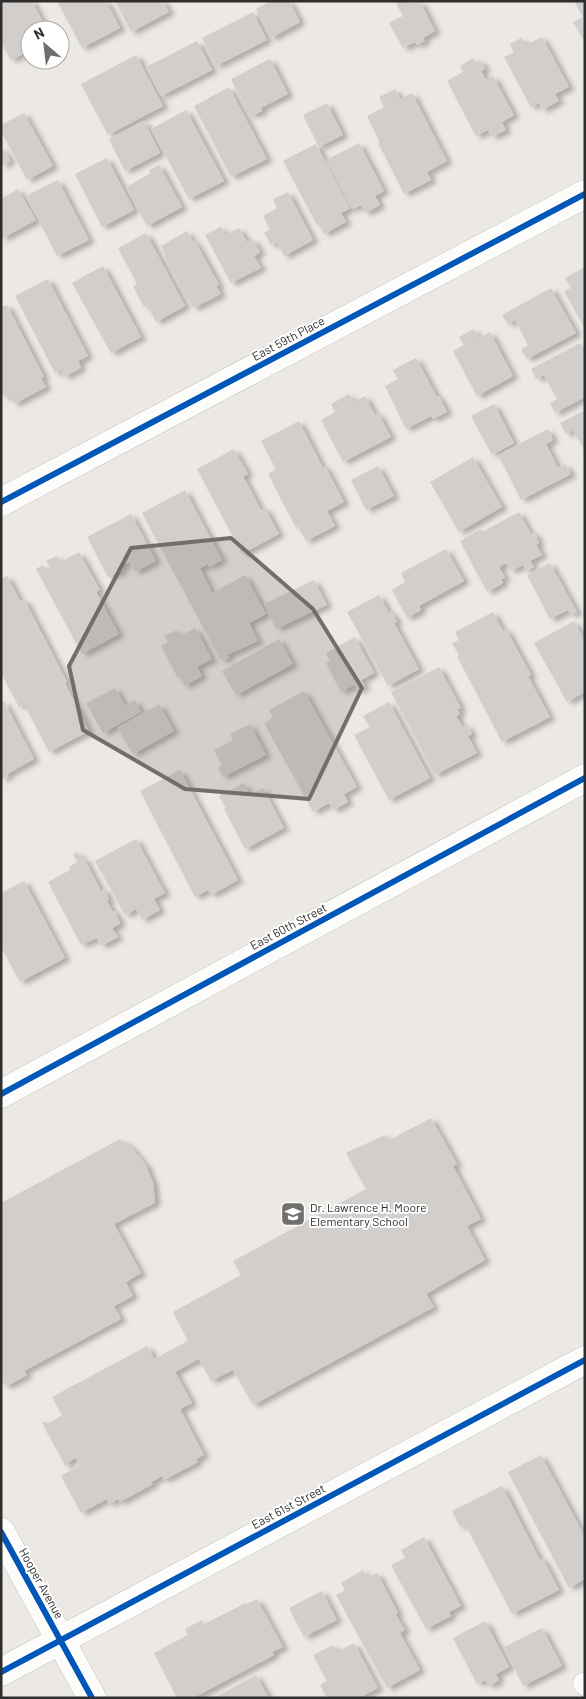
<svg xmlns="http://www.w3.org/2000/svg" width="586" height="1699" font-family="Barlow,sans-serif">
<defs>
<filter id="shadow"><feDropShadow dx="5.5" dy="3" stdDeviation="2.5" flood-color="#0004"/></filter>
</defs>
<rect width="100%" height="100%" fill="#ece8e4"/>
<!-- building -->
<g fill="#d1cecb" filter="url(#shadow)">
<polygon points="1,1 32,1 47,30 30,30 30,50 11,60 1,42"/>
<polygon points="57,1 106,1 120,28 82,48"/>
<polygon points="115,1 163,1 169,12 131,32"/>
<polygon points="271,1 289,1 300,22 271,38 256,9"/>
<polygon points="400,1 416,3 420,1 435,31 423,38 425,41 417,45 415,42 403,48 389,23 403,16 396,3"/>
<polygon points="574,1 585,1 585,42 573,22 583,17"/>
<polygon points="253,12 267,40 216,66 202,38"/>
<polygon points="542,37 569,87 555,94 559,101 542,110 539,103 531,107 504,57 514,52 510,44 521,38 525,45"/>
<polygon points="197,41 212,70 161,96 146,67"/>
<polygon points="136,55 163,106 108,135 81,84"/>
<polygon points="473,58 475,63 480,60 485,69 481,71 486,80 493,76 514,115 502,122 506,130 492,137 488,130 476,136 447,81 463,72 460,66"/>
<polygon points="270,59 288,94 261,108 262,111 254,115 253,113 249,115 231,79"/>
<polygon points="229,87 267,159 231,177 194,106"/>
<polygon points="395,89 400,99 412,93 447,161 427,172 431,180 404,194 378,143 380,143 367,116 384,107 379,97"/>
<polygon points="327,103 343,135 319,147 303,115"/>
<polygon points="186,110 224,181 189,199 151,129"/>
<polygon points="24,113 53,166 27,180 1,131 1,125"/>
<polygon points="144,121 160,153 125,171 109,139"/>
<polygon points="359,143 384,191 375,196 380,205 365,213 361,205 352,209 326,160"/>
<polygon points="316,144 350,208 341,213 346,222 324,234 319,224 317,225 283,161"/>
<polygon points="1,145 10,161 1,166"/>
<polygon points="107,158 134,210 102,227 75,174"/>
<polygon points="159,165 182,207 147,226 126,187 151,173 149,170"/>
<polygon points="58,180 89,240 57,256 26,196"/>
<polygon points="18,189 36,220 1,239 1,199"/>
<polygon points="288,192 313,240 284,256 277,242 271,245 264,233 270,229 263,216 277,208 273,199"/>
<polygon points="221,227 225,235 239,228 247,242 253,239 260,252 254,256 261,268 231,283 205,235"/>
<polygon points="187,231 193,242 195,241 219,285 216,286 221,294 194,308 189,300 188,301 164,257 166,256 161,246"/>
<polygon points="146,233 185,306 156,322 147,305 144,307 133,286 137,284 118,248"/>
<polygon points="103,266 141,337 111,353 72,283"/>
<polygon points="585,267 585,329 564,291 571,288 565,278"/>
<polygon points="48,279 88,356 78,361 81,368 64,377 61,370 55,373 15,296"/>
<polygon points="551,288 576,333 527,359 521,350 528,345 515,320 508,324 502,315"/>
<polygon points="7,305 44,377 41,378 46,387 14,404 10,395 5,398 1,391 1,307"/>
<polygon points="474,329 479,338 490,332 513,376 477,396 453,351 464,345 459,337"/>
<polygon points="580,343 585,351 585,397 555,413 550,403 557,399 544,375 536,379 531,369"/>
<polygon points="416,358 437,397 439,396 447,412 433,419 431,416 406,429 385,386 398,379 393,370"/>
<polygon points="349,394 353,402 365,396 375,415 378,413 391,437 343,462 321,420 335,412 331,404"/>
<polygon points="494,404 514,443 492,455 471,416"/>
<polygon points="585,410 585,451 573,430 566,434 560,423"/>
<polygon points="299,421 323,468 325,466 344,502 327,511 335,526 306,541 298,526 296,528 268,474 276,469 261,441"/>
<polygon points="548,429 553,440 546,444 558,468 565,464 571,474 521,500 498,455"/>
<polygon points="234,449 248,474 243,476 261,510 265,508 279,534 242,554 197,469"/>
<polygon points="473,457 502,507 459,532 430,482"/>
<polygon points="378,466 394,496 366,510 351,480"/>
<polygon points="185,490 222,560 209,567 208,564 200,568 212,593 245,575 266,614 249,623 258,641 227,655 229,658 223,660 222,658 220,659 142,513"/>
<polygon points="519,512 531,534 534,532 539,543 536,544 542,555 530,561 534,567 526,571 523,565 511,571 506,563 499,567 505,578 501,579 503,583 487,592 460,541 481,529 482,532"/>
<polygon points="131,514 156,561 135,572 129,562 121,566 123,570 108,577 87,537"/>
<polygon points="446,549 464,581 419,606 421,610 407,618 392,590 405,582 401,573"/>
<polygon points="79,552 100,590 96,592 119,634 82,654 36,569 43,565 46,571 51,568 46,561 57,556 61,562"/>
<polygon points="550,563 577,612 571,615 568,610 550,619 527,575"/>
<polygon points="7,576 20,601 24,599 67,682 65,683 89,731 49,752 24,704 19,707 1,673 1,579"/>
<polygon points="314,580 327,605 276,629 264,604"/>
<polygon points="379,595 389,613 391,611 397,622 394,623 419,669 388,686 347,612"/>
<polygon points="493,612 503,631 506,629 531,675 528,676 550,717 502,742 457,656 459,655 452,643 459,640 455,632"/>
<polygon points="574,621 585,641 585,692 567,702 534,643"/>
<polygon points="195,628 212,659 197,667 202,676 184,686 180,677 178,678 161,646 168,642 164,636 177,630 180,636"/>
<polygon points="355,637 374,673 361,680 365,687 357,691 354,685 341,692 326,663 330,661 326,653"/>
<polygon points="279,639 293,664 236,695 222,671"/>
<polygon points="439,667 461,708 457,709 460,714 456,716 463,727 467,725 472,734 468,736 477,753 435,775 391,692"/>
<polygon points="115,688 125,706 135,700 141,712 103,733 86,703"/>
<polygon points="304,691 357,787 344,794 348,802 333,810 329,803 313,812 264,723 273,718 269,710"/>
<polygon points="4,701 34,759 7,774 8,776 1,780 1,703"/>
<polygon points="389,702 430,778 389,800 354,735 370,727 363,716"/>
<polygon points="159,704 174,731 133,754 117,728"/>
<polygon points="250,724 266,755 223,777 218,768 222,766 214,750 233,740 230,734"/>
<polygon points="180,770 238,880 211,895 208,890 195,897 140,791"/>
<polygon points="244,783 250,795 263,788 284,828 245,849 224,809 226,808 219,796"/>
<polygon points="136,839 165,893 154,899 160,910 142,920 136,909 125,915 95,861"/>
<polygon points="78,852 82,860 84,858 101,891 104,889 109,900 107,901 113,912 115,911 120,924 112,928 118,937 101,946 97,938 81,945 48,882 70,870 69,867 77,862 73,855"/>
<polygon points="24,881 65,958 20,982 1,947 1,893"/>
<polygon points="431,1118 457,1164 453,1166 481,1219 467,1226 485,1260 426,1294 434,1307 253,1405 233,1370 211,1381 199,1359 175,1372 192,1403 180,1409 204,1455 196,1459 198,1462 164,1480 162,1476 151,1482 153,1484 120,1502 118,1499 109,1504 107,1499 81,1513 61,1476 80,1465 76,1458 68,1462 69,1465 66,1467 42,1423 46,1421 47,1424 62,1415 52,1397 147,1346 154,1359 188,1341 173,1312 241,1275 233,1261 366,1189 346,1153 385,1135 388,1141"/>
<polygon points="120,1139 131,1147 146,1165 153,1183 155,1203 114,1224 141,1273 126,1282 133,1296 114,1306 121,1319 24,1371 27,1375 7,1386 1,1382 1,1203"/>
<polygon points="541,1455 585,1537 585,1579 569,1588 508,1472"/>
<polygon points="502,1486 540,1560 543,1559 559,1590 512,1614 465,1524 460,1527 452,1511"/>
<polygon points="424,1537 461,1606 449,1612 451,1616 426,1629 391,1565 405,1558 401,1550"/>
<polygon points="363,1570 367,1578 377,1573 398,1613 396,1615 405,1630 400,1633 420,1670 387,1688 336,1595 345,1590 341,1583"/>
<polygon points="322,1591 337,1620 304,1637 289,1608"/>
<polygon points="257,1599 283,1647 272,1652 274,1655 193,1698 177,1698 154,1653 188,1635 185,1629 202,1620 204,1624 246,1603 247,1604"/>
<polygon points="485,1621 509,1667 496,1674 499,1680 489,1686 485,1680 477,1684 453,1638"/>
<polygon points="542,1628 562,1666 523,1686 504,1647"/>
<polygon points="354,1643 378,1688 359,1698 327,1698 320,1685 327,1681 313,1655 333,1645 337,1652"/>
<polygon points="256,1675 269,1698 214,1698"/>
</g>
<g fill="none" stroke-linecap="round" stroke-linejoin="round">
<defs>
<polyline id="lane" points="583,1683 585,1686"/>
<g id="street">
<polyline points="1,502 585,194"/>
<polyline points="1,1094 585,778"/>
<polyline points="1,1672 585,1360"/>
</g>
<polyline id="secondary" points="1,1532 92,1698"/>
</defs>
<!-- lane casing -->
<use href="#lane" stroke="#c5c4c5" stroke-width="21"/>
<!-- street casing -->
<use href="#street" stroke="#c5c4c5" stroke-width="29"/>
<!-- secondary casing -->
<use href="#secondary" stroke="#c5c4c5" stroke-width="29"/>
<!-- lane -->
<use href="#lane" stroke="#fcfcfb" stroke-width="20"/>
<!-- street -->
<use href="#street" stroke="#fcfcfb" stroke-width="28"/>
<!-- secondary -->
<use href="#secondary" stroke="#fcfcfb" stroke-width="28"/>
<defs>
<g id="cycleway">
<polyline points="1,502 585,194"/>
<polyline points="1,1094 585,778"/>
<polyline points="1,1532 92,1698"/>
<polyline points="1,1672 585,1360"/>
</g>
</defs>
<!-- cycleway casing -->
<use href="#cycleway" stroke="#fff" stroke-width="9"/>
<!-- cycleway -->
<use href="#cycleway" stroke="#0057b8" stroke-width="6"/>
</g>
<!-- marked area -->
<path fill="#706f6e" fill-opacity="0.2" stroke="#706f6e" stroke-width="4" stroke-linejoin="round" d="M 231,538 L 313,609 L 362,688 L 309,799 L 185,789 L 83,730 L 69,666 L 131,548 Z"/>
<!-- icons -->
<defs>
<symbol id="school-square" viewBox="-11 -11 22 22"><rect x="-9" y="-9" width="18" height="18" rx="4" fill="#706f6e" stroke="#fff"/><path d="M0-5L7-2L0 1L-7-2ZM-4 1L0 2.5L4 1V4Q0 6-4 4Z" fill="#fff"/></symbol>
</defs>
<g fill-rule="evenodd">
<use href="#school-square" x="279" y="1200" width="28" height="28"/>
</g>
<g text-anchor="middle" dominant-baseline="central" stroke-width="4" stroke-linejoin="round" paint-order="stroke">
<!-- street labels -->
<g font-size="12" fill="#2e2e2e" stroke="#fff">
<text transform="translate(288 338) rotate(-28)">East 59th Place</text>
<text transform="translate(288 926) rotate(-28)">East 60th Street</text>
<text transform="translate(288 1506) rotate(-28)">East 61st Street</text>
<text transform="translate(42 1583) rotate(61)">Hooper Avenue</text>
</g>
<!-- poi labels -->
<g font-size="12" fill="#2e2e2e" stroke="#fff" text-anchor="start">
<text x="310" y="1207">Dr. Lawrence H. Moore<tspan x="310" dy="14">Elementary School</tspan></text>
</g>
</g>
<!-- border -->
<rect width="586" height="1699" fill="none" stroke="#2e2e2e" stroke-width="5"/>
<!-- north arrow -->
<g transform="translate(45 45) rotate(332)"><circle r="24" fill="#ffffff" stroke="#ababab"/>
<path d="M0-4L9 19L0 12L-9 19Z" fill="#706f6e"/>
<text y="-8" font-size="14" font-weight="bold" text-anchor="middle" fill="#2e2e2e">N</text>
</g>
</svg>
